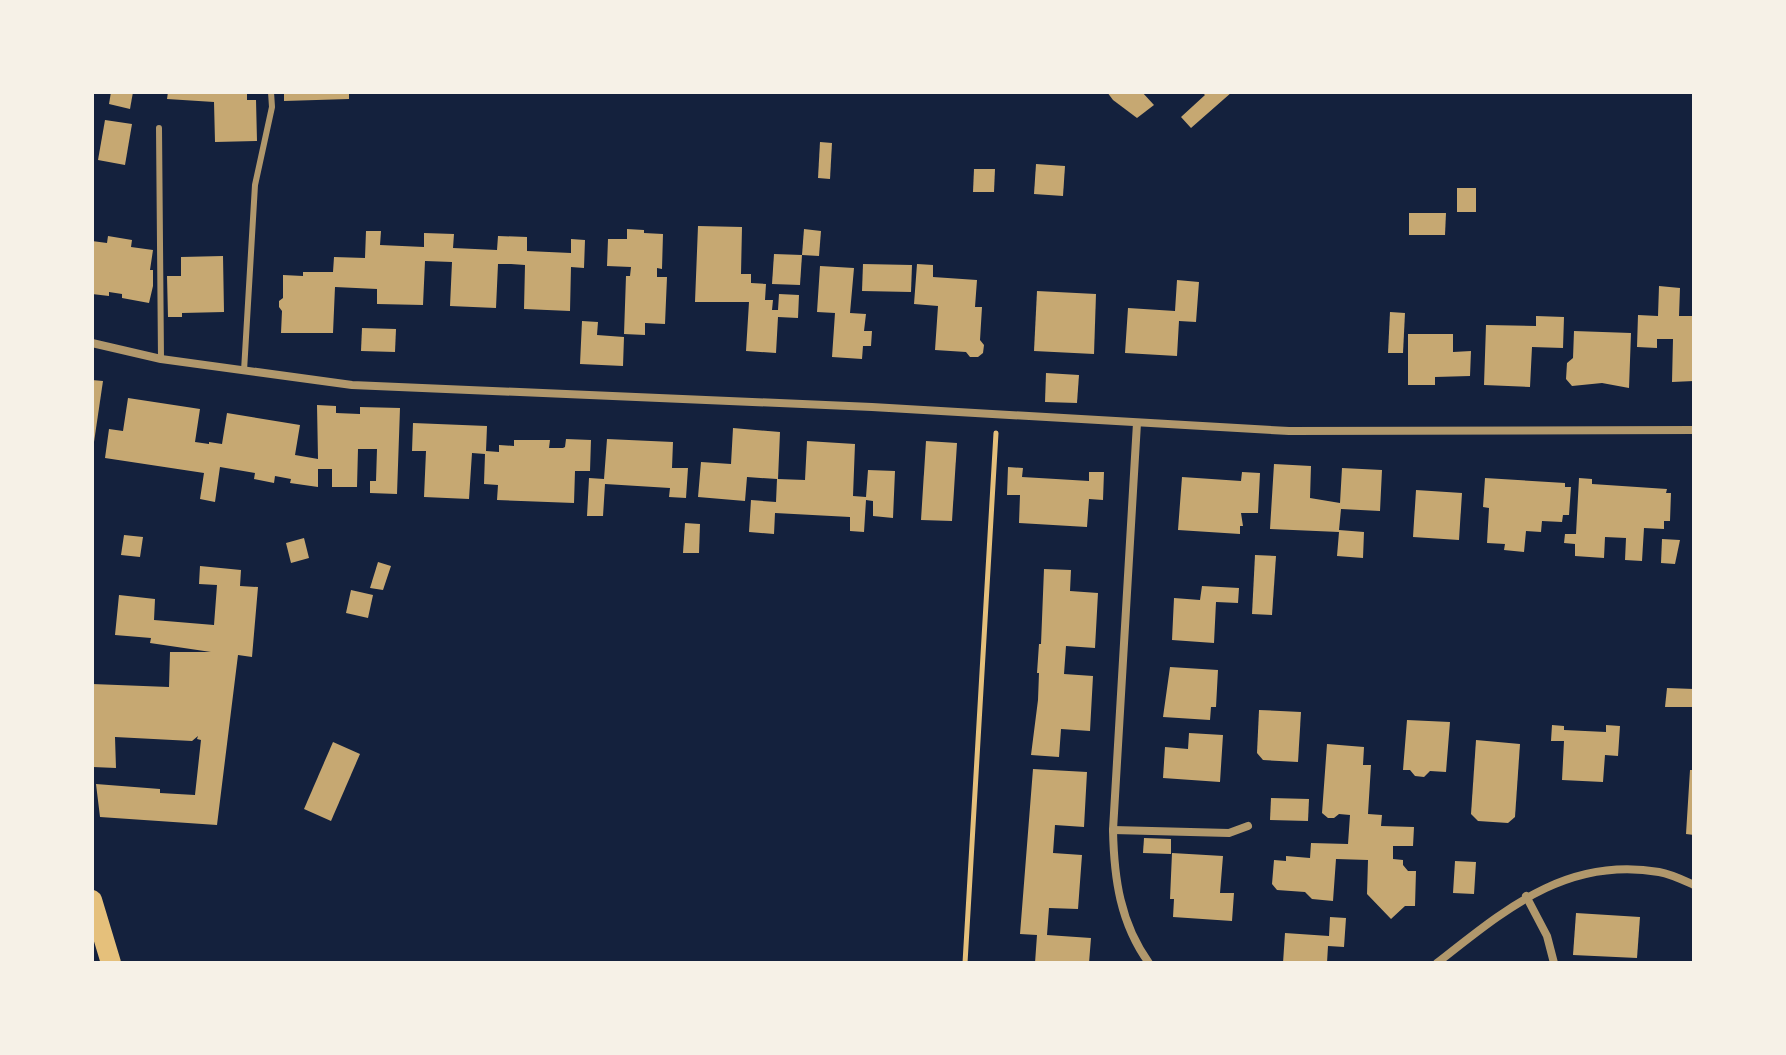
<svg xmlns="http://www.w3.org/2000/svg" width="1786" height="1055" font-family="'Fira Sans Condensed',sans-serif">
<rect width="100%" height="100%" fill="#14213d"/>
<!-- building -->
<g fill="#c6a872">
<polygon points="111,92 133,92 130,109 109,104"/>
<polygon points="168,92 247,92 247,100 256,100 257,141 215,142 214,102 167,99"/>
<polygon points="284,92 349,92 349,99 284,101"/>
<polygon points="1107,92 1142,92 1154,105 1137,118 1113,100"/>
<polygon points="1202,92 1232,92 1191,128 1181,117 1205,95"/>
<polygon points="105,120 132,124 125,165 98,160"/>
<polygon points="820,142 832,143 830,179 818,178"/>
<polygon points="1036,164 1065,166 1063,196 1034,194"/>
<polygon points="974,169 995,169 994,192 973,192"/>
<rect x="1457" y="188" width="19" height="24"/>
<polygon points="1409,213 1446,213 1445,235 1409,235"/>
<polygon points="698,226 742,227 741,274 751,274 751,283 766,284 765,300 773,300 772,310 778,310 779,294 799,295 798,318 778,317 776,353 746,351 749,302 695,302"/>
<polygon points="627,229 644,230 644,233 663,234 662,269 657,268 657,277 667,277 665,324 645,323 645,335 624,334 626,276 630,276 631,267 607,266 608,239 627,239"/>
<polygon points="804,229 821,231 819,256 802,255"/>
<polygon points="366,231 381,231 380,245 424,247 424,233 454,234 453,248 497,250 498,236 527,237 527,251 571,253 571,239 585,240 584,268 571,267 570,311 524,309 525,265 511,264 498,264 496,308 450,306 452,262 425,261 423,305 377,304 377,289 335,287 333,333 281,333 282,311 279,307 279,301 283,298 283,275 303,276 303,272 333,272 334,257 365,258"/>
<polygon points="108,236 132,240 131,247 153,250 150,270 153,270 153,286 149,303 122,298 122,294 109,292 109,296 92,294 92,241 107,243"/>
<polygon points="774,254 802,255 800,285 772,284"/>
<polygon points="223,256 224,312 182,313 182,317 168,317 167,276 181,276 181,257"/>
<polygon points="863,264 912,265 911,292 862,291"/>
<polygon points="917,264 933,265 933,277 977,280 975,307 982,307 980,340 984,345 983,353 978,357 970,357 966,352 935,350 938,306 914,304"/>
<polygon points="820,266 854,268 850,313 866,314 864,331 872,331 871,346 863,346 862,359 832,357 835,313 817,312"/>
<polygon points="1177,280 1199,282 1196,322 1179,321 1177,356 1125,353 1128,308 1175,311"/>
<polygon points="1659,286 1680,288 1679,316 1694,316 1694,381 1672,382 1673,339 1657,339 1657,348 1637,347 1638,315 1658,316"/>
<polygon points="1037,291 1096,294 1094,354 1034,351"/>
<polygon points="1390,312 1405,313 1403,353 1388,353"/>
<polygon points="1536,316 1564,317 1563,348 1532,347 1530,387 1484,385 1486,325 1536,326"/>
<polygon points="582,321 598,322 597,335 624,337 623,366 580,364"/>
<polygon points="362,328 396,329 395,352 361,351"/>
<polygon points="1574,331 1631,333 1629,388 1602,383 1572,386 1566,379 1567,363 1573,358"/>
<polygon points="1408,334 1453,334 1453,352 1471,351 1470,376 1435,377 1435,385 1408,385"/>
<polygon points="1046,373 1079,375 1077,403 1045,402"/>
<polygon points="92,380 103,381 94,442 92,441"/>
<polygon points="128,398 200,409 195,442 209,444 209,442 222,444 227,413 300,425 295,455 318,459 317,405 336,406 336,413 360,414 360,407 400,408 397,494 370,493 370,481 376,481 377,449 358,449 357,487 332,487 332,469 318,469 318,487 290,483 291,479 275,476 274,483 254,479 255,473 220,467 215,502 200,499 204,473 105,458 109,429 123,431"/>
<polygon points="413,423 487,426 486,451 499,452 499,445 514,446 514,440 550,440 549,448 563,448 565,447 566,439 591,440 590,471 575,471 574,503 497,500 498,485 484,484 485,454 472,453 469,499 424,497 426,451 412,451"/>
<polygon points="733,428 780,432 778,479 805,480 807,441 855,444 853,496 866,497 868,470 895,471 893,518 873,516 873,501 866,500 864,532 850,531 850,517 775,513 774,534 749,532 751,500 776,502 777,479 747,477 745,501 698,497 701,462 731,464"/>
<polygon points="607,439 673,442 672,468 688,468 686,498 669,497 670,488 605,484 603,516 587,516 589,478 604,479"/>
<polygon points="926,441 957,443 952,521 921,520"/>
<polygon points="1274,464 1311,466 1310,498 1340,503 1342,468 1382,470 1380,511 1341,509 1339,530 1364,532 1363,558 1337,556 1339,532 1270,529"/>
<polygon points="1008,467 1023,468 1022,477 1056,479 1089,481 1089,472 1104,472 1103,500 1089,499 1087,527 1019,523 1020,495 1007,495"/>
<polygon points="1242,472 1260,473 1258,513 1241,513 1243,526 1240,526 1240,534 1178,530 1182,477 1241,481"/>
<polygon points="1485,478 1565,483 1565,487 1571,487 1569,515 1563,515 1562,522 1542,521 1541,532 1526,531 1524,552 1504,550 1505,544 1487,543 1489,508 1483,507"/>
<polygon points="1579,478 1592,479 1592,484 1667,489 1666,493 1671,493 1670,521 1664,521 1664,529 1644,528 1642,561 1625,560 1626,538 1605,537 1604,558 1575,556 1575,544 1564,543 1565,534 1576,534"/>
<polygon points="1416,490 1462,493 1459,540 1413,537"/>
<polygon points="685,523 700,524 699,553 683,553"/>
<polygon points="124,535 143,537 140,557 121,555"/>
<polygon points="304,538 309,558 291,563 286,543"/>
<polygon points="1662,539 1680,540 1675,564 1661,563"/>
<polygon points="1255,555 1276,556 1272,615 1252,614"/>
<polygon points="378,562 391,566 383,590 370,588"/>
<polygon points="200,566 241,570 240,586 258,587 252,657 238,655 217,825 100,817 96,784 160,789 160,793 195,795 201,740 197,739 198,736 192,741 115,737 116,768 93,767 92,684 169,687 170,652 211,652 150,643 151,638 115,635 119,595 155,599 154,620 214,625 217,585 199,584"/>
<polygon points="1044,569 1071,570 1070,591 1098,593 1095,648 1066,646 1064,674 1093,676 1090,731 1061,729 1059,757 1031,755 1038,700 1039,673 1037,673 1039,644 1041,644"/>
<polygon points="1202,586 1239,588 1238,603 1216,602 1214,643 1172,640 1174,598 1200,600"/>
<polygon points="351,590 373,595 368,618 346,613"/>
<polygon points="1170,667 1218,670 1216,707 1211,707 1210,720 1163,717"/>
<polygon points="1667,688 1694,689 1694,707 1665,707"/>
<polygon points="1259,710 1301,712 1298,762 1263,760 1257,753"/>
<polygon points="1407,720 1450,722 1446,772 1430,771 1424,777 1415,776 1410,770 1403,770"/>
<polygon points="1552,725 1564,726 1564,730 1606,732 1606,725 1620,726 1618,756 1605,755 1603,782 1562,780 1564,741 1551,741"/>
<polygon points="1189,733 1223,735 1220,782 1163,778 1165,747 1188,749"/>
<polygon points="1476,740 1520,744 1515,817 1508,823 1478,821 1471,814"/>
<polygon points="333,742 360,754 331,821 304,809"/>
<polygon points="1327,744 1364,747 1363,765 1371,765 1368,814 1382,815 1381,826 1414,827 1413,846 1393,846 1393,859 1403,860 1403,865 1408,871 1416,871 1415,906 1405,906 1391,919 1367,894 1368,860 1336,859 1333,901 1312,899 1305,892 1277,890 1272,884 1274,860 1286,861 1286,856 1310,858 1311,843 1348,844 1350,815 1339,814 1334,818 1328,818 1322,813"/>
<polygon points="1033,769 1087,772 1084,827 1055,825 1053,853 1082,855 1078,909 1049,908 1047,935 1091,938 1089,963 1035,963 1037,935 1020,934"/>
<polygon points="1690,770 1694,770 1694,835 1686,834"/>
<polygon points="1271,798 1309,799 1308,821 1270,820"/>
<polygon points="1144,838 1171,839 1171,854 1143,853"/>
<polygon points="1172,853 1223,856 1220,893 1234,893 1232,921 1173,917 1174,899 1170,899"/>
<polygon points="1455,861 1476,862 1474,894 1453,893"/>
<polygon points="1576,913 1640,917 1637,958 1573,955"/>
<polygon points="1330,917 1346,918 1344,947 1328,946 1327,963 1283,963 1285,933 1329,936"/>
</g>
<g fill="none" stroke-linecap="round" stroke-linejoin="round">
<!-- path -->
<polyline stroke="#e5c07b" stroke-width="5" points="965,963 996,433"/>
<!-- service -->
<g stroke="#b1986c" stroke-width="6">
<polyline points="159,128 161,359"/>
<polyline points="244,371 255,185 272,107 271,92"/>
</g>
<!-- minor -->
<g stroke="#b1986c" stroke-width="8">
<polyline points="92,343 161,359 352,385 872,407 1289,431 1694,430"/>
<path d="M 1137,423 L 1113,830 C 1114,878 1120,923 1149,963"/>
<polyline points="1113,830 1229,833 1248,826"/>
<polyline points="1526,896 1547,936 1554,963"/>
<path d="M 1437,963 C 1505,910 1566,856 1659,872 C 1671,874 1683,880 1694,885"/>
</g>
<!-- primary -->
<polyline stroke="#e5c07b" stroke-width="20" points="92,900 111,963"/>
</g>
<!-- border -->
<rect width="1786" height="1055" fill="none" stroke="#f6f1e7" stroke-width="188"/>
</svg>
